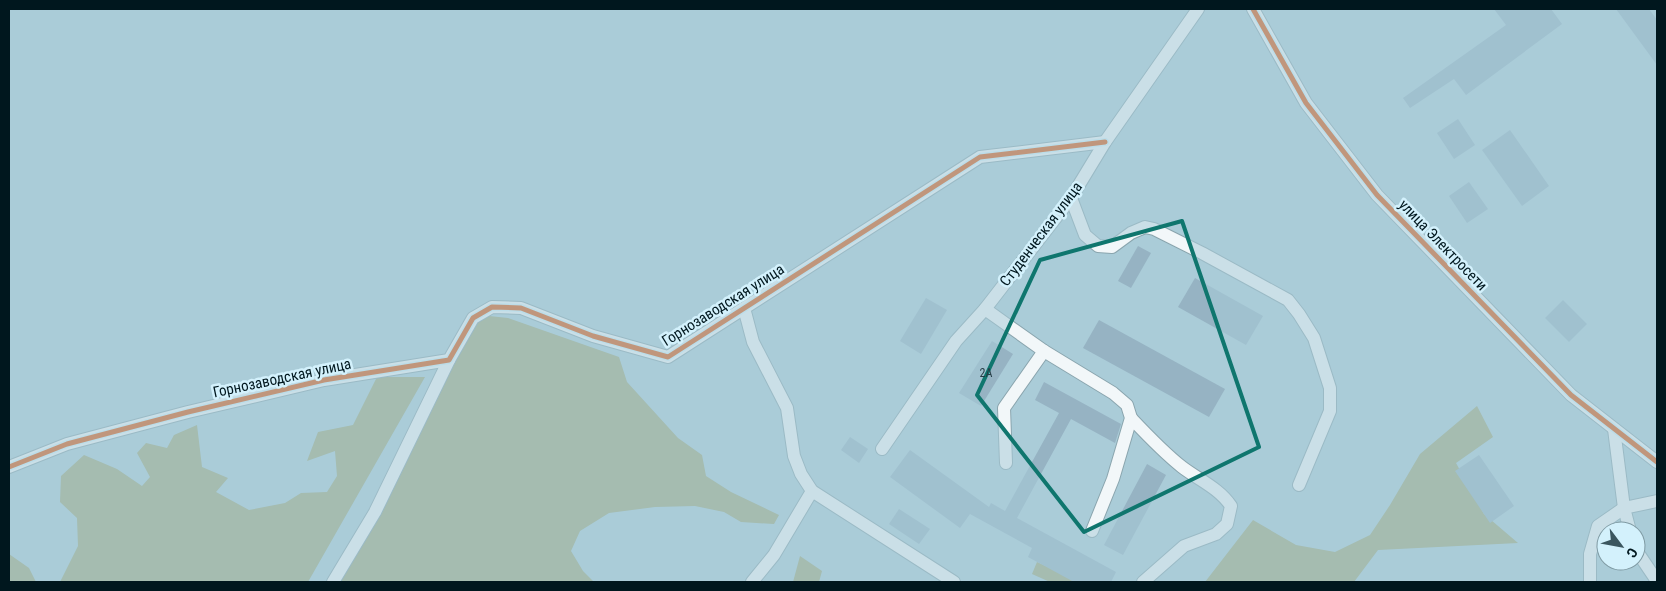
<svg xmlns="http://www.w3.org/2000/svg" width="1666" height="591" font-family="'Roboto Condensed',sans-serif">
<rect width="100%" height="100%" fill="#aaccd8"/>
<!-- forest -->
<g fill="#9fa87e">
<polygon points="489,316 508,318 619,357 627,382 678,438 702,455 706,476 731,492 779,515 774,524 741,522 724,512 695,506 655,507 609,513 580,531 571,551 583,571 594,582 334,582 447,369 478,321"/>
<polygon points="377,377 425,377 308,582 60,582 78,546 77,518 60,502 61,476 84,455 117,469 142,486 150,477 137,453 146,443 167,448 174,435 197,425 202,467 228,478 216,492 249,510 285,503 301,493 327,492 337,476 335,451 307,461 318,432 353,425"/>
<polygon points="1477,406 1493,437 1456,463 1484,514 1518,543 1378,550 1354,582 1205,582 1253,520 1296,545 1335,552 1370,535 1390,505 1420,454"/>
<polygon points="9,554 29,568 36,582 9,582"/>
<polygon points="800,556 822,571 819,582 793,582"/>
<polygon points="1037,562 1081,582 1050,582 1032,574"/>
</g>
<!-- building -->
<g fill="#96b3c3">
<polygon points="1494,9 1551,9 1562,24 1466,95 1454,79 1410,108 1403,98 1506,25"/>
<polygon points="1616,9 1649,9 1657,20 1657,65"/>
<polygon points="1458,119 1475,145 1454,159 1437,133"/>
<polygon points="1510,130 1549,186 1522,206 1482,150"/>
<polygon points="1469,182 1488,209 1467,223 1449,196"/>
<polygon points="1138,246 1151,253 1131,288 1118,281"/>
<polygon points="1195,278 1263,316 1246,345 1178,307"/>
<polygon points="926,298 947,310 921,354 900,341"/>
<polygon points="1563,300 1587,324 1569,342 1545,318"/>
<polygon points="1099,320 1225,389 1209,417 1083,348"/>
<polygon points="992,341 1013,354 981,406 959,393"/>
<polygon points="1044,382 1121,424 1115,443 1071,419 1017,518 1116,572 1111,582 1074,582 1028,557 1032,548 970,514 960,528 890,477 910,450 989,507 991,503 1005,511 1059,413 1035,400"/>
<polygon points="850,437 868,449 859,463 841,450"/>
<polygon points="1479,455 1514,506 1490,523 1455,471"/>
<polygon points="1147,464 1166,475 1123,555 1104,545"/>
<polygon points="899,509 930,529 919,544 889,524"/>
</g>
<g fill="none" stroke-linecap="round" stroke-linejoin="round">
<defs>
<g id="minor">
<polyline points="1253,9 1306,103 1377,195 1571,395 1657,462"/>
<polyline points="1071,198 1085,235 1098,246 1112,247 1131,233 1145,227 1154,229 1202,253 1288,300 1299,314 1314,338 1330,388 1330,411 1299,485"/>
<polyline points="744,308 753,342 787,408 794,456 801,474 812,491 954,582"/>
<polyline points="985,309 1044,351 1113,393 1127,405 1131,418 1113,479 1092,531"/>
<path d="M 1131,418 C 1147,435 1163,452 1182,467 C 1199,480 1219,488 1231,506 L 1227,524 L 1216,534 L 1184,546 L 1143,582"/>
<polyline points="1614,429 1624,508 1630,531"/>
<polyline points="882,449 956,341 985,309 1071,198 1105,142 1198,9"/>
<polyline points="1006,463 1004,408 1044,351"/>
<polyline points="9,467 67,444 188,412 324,380 449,360 473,318 492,307 521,308 593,336 668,357 980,157 1105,142"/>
<polyline points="1636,550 1657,581"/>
<polyline points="333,582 375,512 449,360"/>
<polyline points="752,582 774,555 812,491"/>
<polyline points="1590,582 1590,554 1598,526 1624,508 1657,501"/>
</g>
</defs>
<!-- minor casing -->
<use href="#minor" stroke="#8aa5ae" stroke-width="14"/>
<!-- minor -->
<use href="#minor" stroke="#f2f7f9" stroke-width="12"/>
<defs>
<g id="cycleway">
<polyline points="1253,9 1306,103 1377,195 1571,395 1657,462"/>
<polyline points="9,467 67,444 188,412 324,380 449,360 473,318 492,307 521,308 593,336 668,357 980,157 1105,142"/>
</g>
</defs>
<!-- cycleway casing -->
<use href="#cycleway" stroke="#d3f1fc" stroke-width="8"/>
<!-- cycleway -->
<use href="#cycleway" stroke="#dc560d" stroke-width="5"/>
</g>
<!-- marked area -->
<path d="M0 0H1666V591H0ZM 1182,221 L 1259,447 L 1084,532 L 977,395 L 1040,260 Z" fill="#aaccd8" fill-opacity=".55" fill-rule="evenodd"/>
<path fill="none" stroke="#0f766e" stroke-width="4" stroke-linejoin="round" d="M 1182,221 L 1259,447 L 1084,532 L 977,395 L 1040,260 Z"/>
<g text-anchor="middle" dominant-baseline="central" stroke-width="5" stroke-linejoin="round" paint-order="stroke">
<!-- number labels -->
<g font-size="12" fill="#263e47">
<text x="986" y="373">2А</text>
</g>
<!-- street labels -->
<g font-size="15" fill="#00171e" stroke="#d3f1fc">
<text transform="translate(1041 234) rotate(-53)">Студенческая улица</text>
<text transform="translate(1443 245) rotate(46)">улица Электросети</text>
<text transform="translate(723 305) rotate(-32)">Горнозаводская улица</text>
<text transform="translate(282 378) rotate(-12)">Горнозаводская улица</text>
</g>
</g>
<!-- border -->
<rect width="1666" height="591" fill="none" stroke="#00171e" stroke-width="20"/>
<!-- north arrow -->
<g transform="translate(1621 546) rotate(122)"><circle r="24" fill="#d3f1fc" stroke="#7f9aa3"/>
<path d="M0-4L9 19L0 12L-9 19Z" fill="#3b565f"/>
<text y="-8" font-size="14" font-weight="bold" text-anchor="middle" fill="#00171e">С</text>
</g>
</svg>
